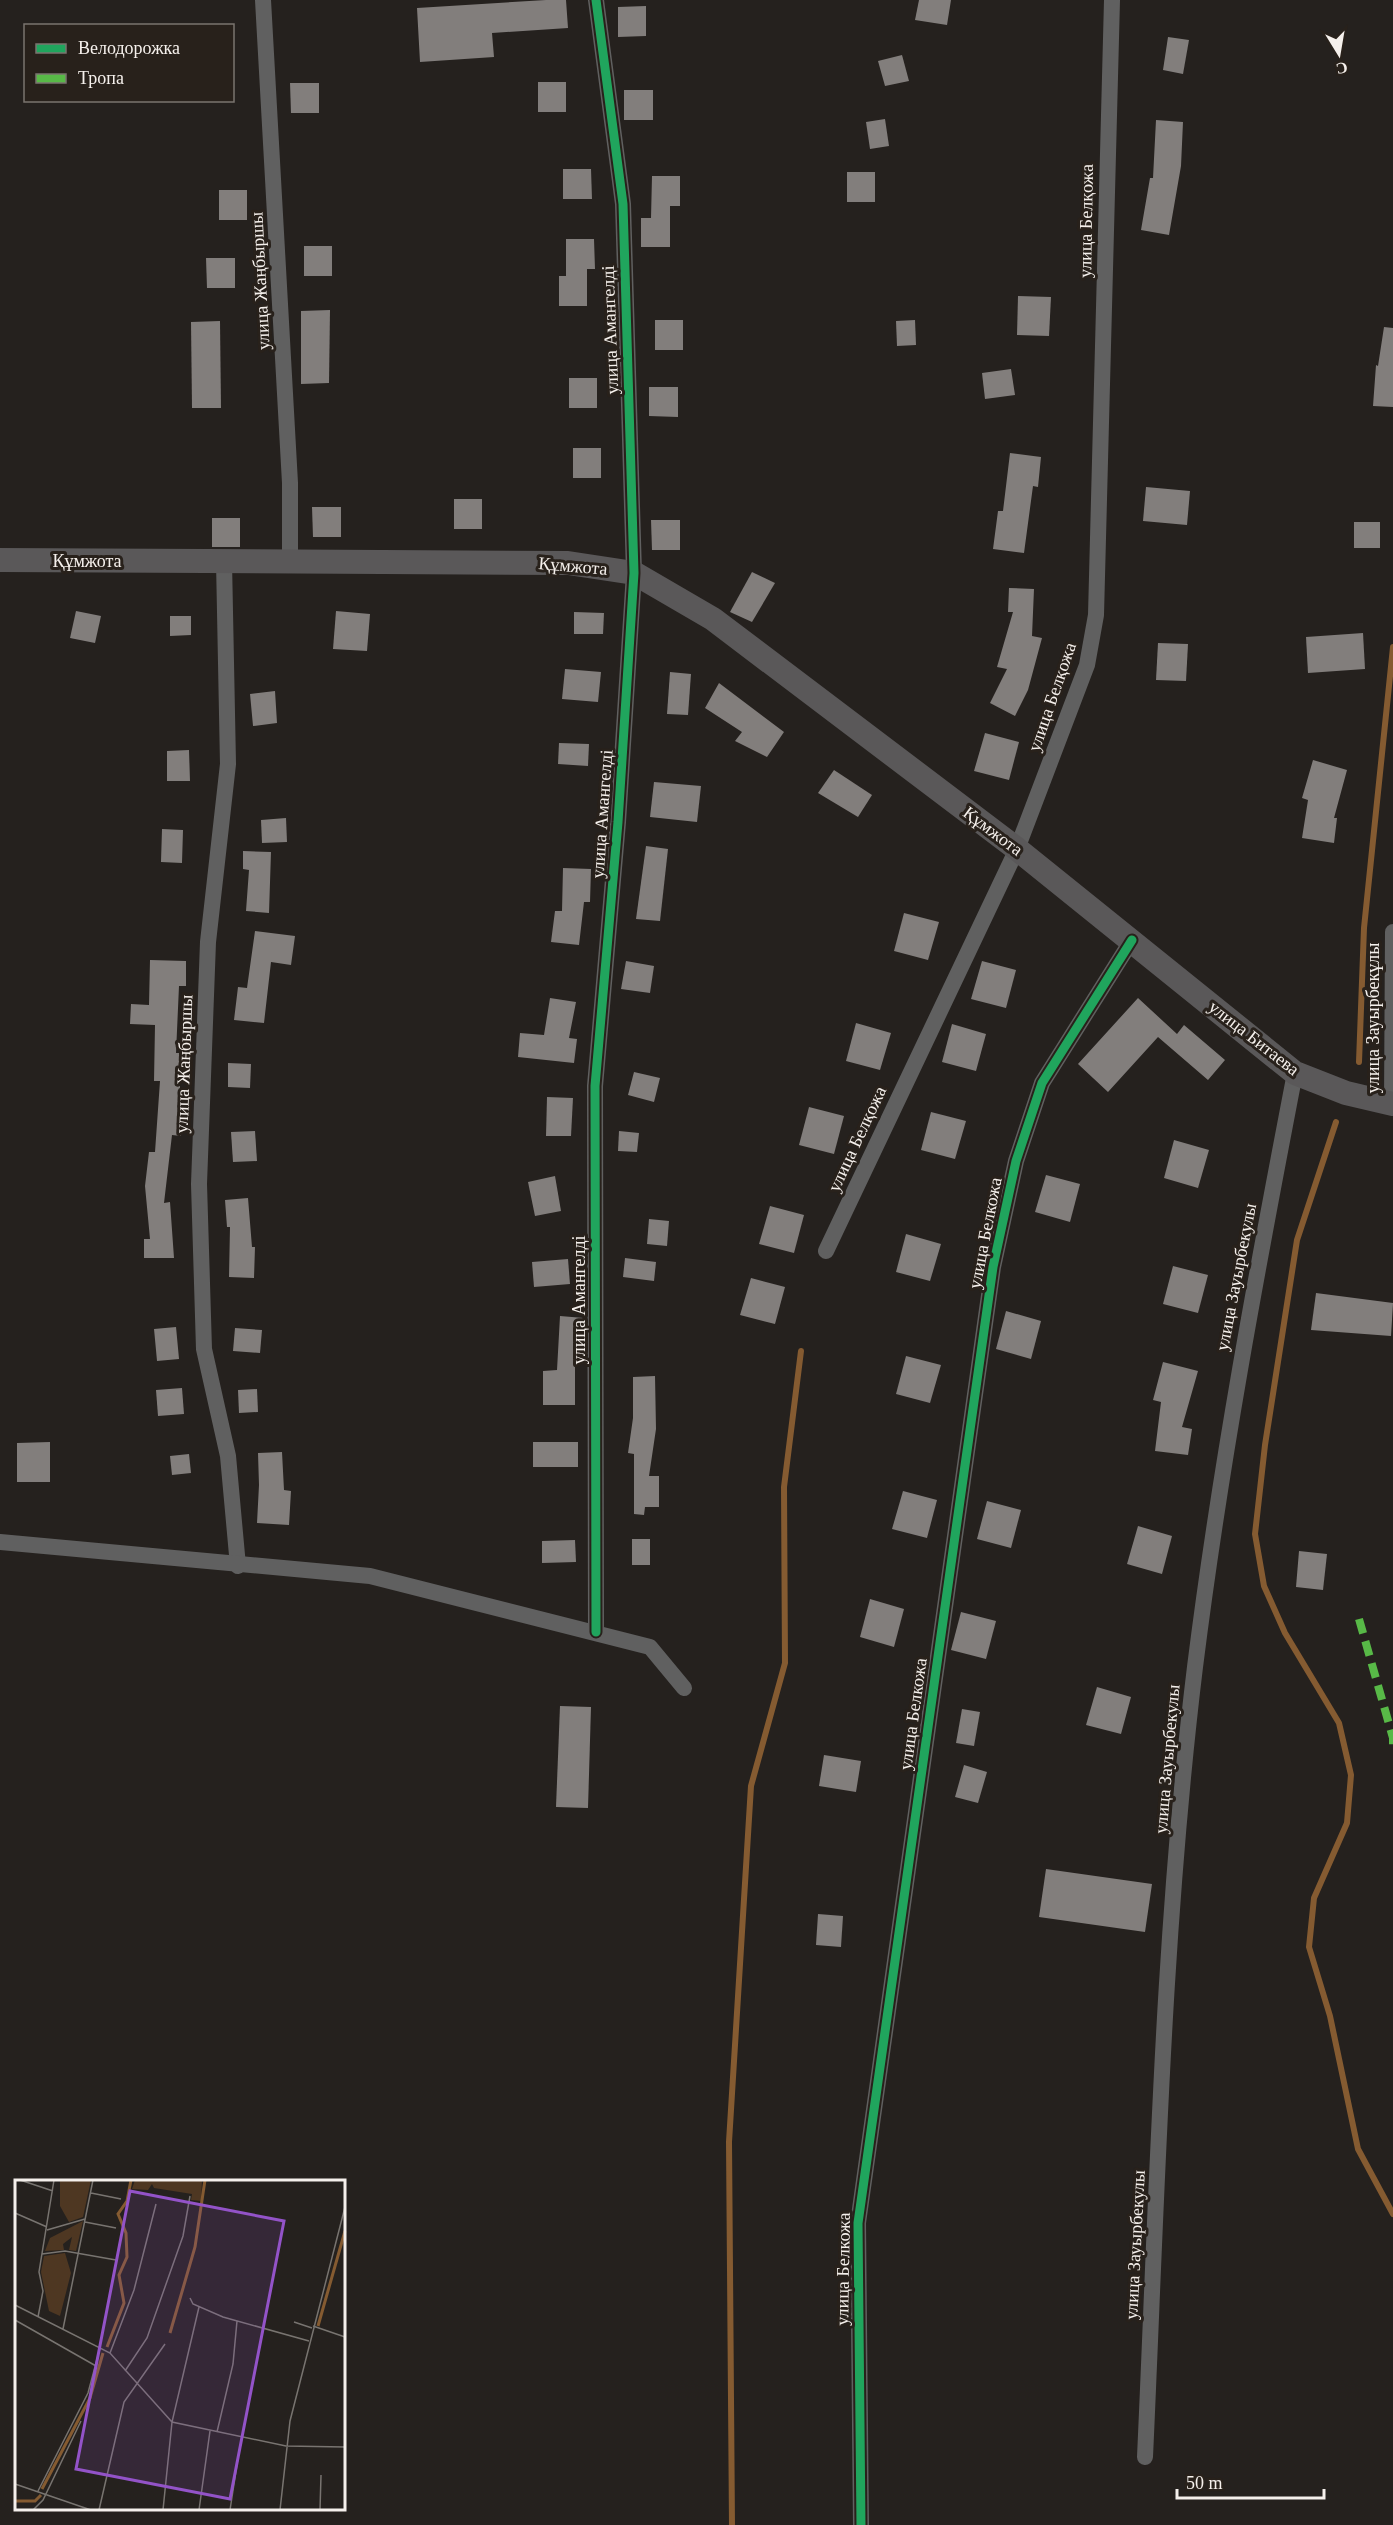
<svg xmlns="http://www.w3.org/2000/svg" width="1393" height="2525" font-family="'Times New Roman',serif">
<rect width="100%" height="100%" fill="#25211e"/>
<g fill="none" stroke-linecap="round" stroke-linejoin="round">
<!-- stream -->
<g stroke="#855b31" stroke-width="6">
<polyline points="1359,1062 1364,928 1393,647"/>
<polyline points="1336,1122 1297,1240 1265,1445 1255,1534 1264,1586 1285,1633 1339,1723 1351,1775 1347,1823 1314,1898 1309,1947 1330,2016 1358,2149 1393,2214"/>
<polyline points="732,2525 729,2142 751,1786 785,1663 784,1487 801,1351"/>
</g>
</g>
<!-- building -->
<g fill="#827e7c">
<polygon points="546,0 566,0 568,28 492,33 494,57 420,62 417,8"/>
<polygon points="919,0 951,0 947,25 915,20"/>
<polygon points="646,6 646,36 618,37 618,7"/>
<polygon points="1168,37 1189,40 1183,74 1163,70"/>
<polygon points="902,55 909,81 885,86 878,61"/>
<rect x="538" y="82" width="28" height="30"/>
<polygon points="290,83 319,83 319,113 291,113"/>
<rect x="624" y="90" width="29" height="30"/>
<polygon points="885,119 889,146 870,149 866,122"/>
<polygon points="1156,120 1183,122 1181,166 1169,235 1141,230 1150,178 1153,178"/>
<polygon points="563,169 591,169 592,199 563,199"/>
<rect x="847" y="172" width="28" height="30"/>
<polygon points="652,176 680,176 680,206 670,206 670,247 641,247 641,218 651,218"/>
<rect x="219" y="190" width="28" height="30"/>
<polygon points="566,239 594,239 595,269 587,269 587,306 559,306 559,276 566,276"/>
<rect x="304" y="246" width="28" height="30"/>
<polygon points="206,258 235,258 235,288 207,288"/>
<polygon points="1018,296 1051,297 1049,336 1017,335"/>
<polygon points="330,310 329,383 301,384 301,311"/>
<rect x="655" y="320" width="28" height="30"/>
<polygon points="915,320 916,345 897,346 896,321"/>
<polygon points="220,321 221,408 192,408 191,322"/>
<polygon points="1384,327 1393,328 1393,407 1373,406 1376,365 1378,366"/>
<polygon points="1011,369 1015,395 985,399 982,373"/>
<rect x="569" y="378" width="28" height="30"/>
<polygon points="649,387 678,387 678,417 649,416"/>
<rect x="573" y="448" width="28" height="30"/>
<polygon points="1010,453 1041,457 1038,487 1033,486 1024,553 993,549 998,511 1003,511"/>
<polygon points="1146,487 1190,491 1187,525 1143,521"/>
<rect x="454" y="499" width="28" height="30"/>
<polygon points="312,507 341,507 341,537 313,537"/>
<rect x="212" y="518" width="28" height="29"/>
<polygon points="651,520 680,520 680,550 652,550"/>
<rect x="1354" y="522" width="26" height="26"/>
<polygon points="752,572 775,583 752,622 730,612"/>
<polygon points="1009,588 1034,589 1032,636 1042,638 1028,690 1015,716 990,703 1007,669 997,667 1013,612 1008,612"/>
<polygon points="76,611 101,616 95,643 70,638"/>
<polygon points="336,611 370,614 367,651 333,649"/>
<polygon points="574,612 604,613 603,634 574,634"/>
<polygon points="170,616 191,616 191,635 170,636"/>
<polygon points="1363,633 1365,669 1308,673 1306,637"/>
<polygon points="1158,643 1188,644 1186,681 1156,680"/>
<polygon points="565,669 601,672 598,702 562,699"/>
<polygon points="670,672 691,674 688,715 667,714"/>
<polygon points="719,683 784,732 767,757 735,741 742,732 705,708"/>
<polygon points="275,691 277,723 253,726 250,694"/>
<polygon points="985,733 1019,742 1009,780 974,771"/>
<polygon points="559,743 589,744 588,766 558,764"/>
<polygon points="189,750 190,781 167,781 167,751"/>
<polygon points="1313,760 1347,770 1334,818 1337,818 1334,843 1302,838 1308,800 1302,798"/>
<polygon points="834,770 872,795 858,817 818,793"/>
<polygon points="654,782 701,786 697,822 650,817"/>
<polygon points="286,818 287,842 262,843 261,820"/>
<polygon points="162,829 183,830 182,863 161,862"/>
<polygon points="646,846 668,849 660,921 636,919"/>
<polygon points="243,851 271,852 269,913 246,911 249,870 243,869"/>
<polygon points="563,868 591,869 590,902 584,902 579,945 551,942 555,911 562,911"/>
<polygon points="904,913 939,922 928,960 894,951"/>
<polygon points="255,931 295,936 291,965 271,962 264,1023 234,1020 238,987 247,988"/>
<polygon points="150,960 186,961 186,986 179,986 176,1053 180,1053 180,1108 183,1108 181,1136 172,1135 164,1203 170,1202 174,1258 144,1258 144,1239 150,1239 145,1186 149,1152 155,1152 160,1081 154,1081 155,1025 130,1024 131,1004 149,1005"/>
<polygon points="626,961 654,966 650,993 621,989"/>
<polygon points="982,961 1016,970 1006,1008 971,999"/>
<polygon points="550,998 576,1002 569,1038 577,1039 574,1063 518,1057 520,1033 544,1035"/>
<polygon points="1138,998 1177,1034 1184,1025 1225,1060 1208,1080 1158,1037 1108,1092 1078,1064"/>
<polygon points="856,1023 891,1033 880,1070 846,1061"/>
<polygon points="952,1024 986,1034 976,1071 942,1062"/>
<polygon points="228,1063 251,1064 250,1088 228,1087"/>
<polygon points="634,1072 660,1078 654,1102 628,1095"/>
<polygon points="547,1097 573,1098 571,1136 546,1136"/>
<polygon points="809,1107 844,1116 834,1154 799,1145"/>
<polygon points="931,1112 966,1121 955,1159 921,1150"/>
<polygon points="255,1131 257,1161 233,1162 231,1132"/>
<polygon points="619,1131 639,1133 637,1152 618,1151"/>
<polygon points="1174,1140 1209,1150 1198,1188 1164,1178"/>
<polygon points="1046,1175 1080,1184 1070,1222 1035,1212"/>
<polygon points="555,1176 561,1211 535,1216 528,1182"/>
<polygon points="248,1198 252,1247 255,1247 254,1278 229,1277 230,1227 227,1227 225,1200"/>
<polygon points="770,1206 804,1215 794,1253 759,1244"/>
<polygon points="649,1219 669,1221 667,1246 647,1244"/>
<polygon points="906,1234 941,1244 930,1281 896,1272"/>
<polygon points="625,1258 656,1262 654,1281 623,1277"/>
<polygon points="568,1259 570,1284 534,1287 532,1262"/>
<polygon points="1173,1266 1208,1275 1198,1313 1163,1304"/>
<polygon points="751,1278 785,1287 775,1324 740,1315"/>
<polygon points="1316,1293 1393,1303 1391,1336 1311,1330"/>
<polygon points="1006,1311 1041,1321 1031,1359 996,1349"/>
<polygon points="560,1316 584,1318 583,1344 575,1344 575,1405 543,1405 543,1371 557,1370"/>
<polygon points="176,1327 179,1359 157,1361 154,1329"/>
<polygon points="235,1328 262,1330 260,1353 233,1351"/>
<polygon points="906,1356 941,1365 930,1403 896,1394"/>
<polygon points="1163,1362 1198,1371 1182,1427 1192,1429 1188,1455 1155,1451 1161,1402 1153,1400"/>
<polygon points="655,1376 656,1429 649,1476 659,1476 659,1507 645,1507 644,1515 634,1514 634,1454 628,1453 633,1418 633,1377"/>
<polygon points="182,1388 184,1414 158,1416 156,1390"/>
<polygon points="257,1389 258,1412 239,1413 238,1390"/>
<polygon points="50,1442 50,1482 17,1482 17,1443"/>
<rect x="533" y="1442" width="45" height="25"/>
<polygon points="282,1452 284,1490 291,1491 289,1525 257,1523 259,1485 258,1453"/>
<polygon points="189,1454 191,1473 172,1475 170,1456"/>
<polygon points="903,1491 937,1500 927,1538 892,1529"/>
<polygon points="987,1501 1021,1510 1011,1548 977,1539"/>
<polygon points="1138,1526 1172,1536 1162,1574 1127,1564"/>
<rect x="632" y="1539" width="18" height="26"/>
<polygon points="575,1540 576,1562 542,1563 542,1541"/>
<polygon points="1299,1551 1327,1554 1323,1590 1296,1587"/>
<polygon points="870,1599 904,1609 894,1647 860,1637"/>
<polygon points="961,1612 996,1621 986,1659 951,1650"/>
<polygon points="1097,1687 1131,1697 1121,1734 1086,1725"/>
<polygon points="560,1706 591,1707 588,1808 556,1807"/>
<polygon points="962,1709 980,1712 974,1746 956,1743"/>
<polygon points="824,1755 861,1761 856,1792 819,1786"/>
<polygon points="964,1765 987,1772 978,1803 955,1797"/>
<polygon points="1046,1869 1152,1884 1145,1932 1039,1917"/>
<polygon points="818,1914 843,1916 841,1947 816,1945"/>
</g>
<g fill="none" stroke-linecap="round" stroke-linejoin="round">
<!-- street -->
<g stroke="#606060" stroke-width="16">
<polyline points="263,0 290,483 290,561"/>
<polyline points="596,0 623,204 634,573 618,822 595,1086 596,1632"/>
<polyline points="224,561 228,764 208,942 199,1184 204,1349 228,1456 238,1566"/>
<polyline points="1392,1104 1393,932"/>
<polyline points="826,1251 1017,849 1087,665 1096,615 1112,0"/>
<polyline points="0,1542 370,1576 650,1647 684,1688"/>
<path d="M 1145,2457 C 1157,2194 1163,1929 1195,1667 C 1220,1467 1257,1270 1295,1073"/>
<polyline points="861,2525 858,2223 993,1267 1016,1161 1042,1083 1132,940"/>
</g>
<!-- secondary -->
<polyline stroke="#5a5859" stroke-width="24" points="0,560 568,563 634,573 713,619 1017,849 1295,1073 1346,1093 1393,1104"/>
<!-- quiet -->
<polyline stroke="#58b947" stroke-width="8" stroke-dasharray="15 8" stroke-linecap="butt" points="1359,1619 1393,1738 1393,1751"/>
<defs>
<g id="cycleway">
<polyline points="596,0 623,204 634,573 618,822 595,1086 596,1632"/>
<polyline points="861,2525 858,2223 993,1267 1016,1161 1042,1083 1132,940"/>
</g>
</defs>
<!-- cycleway casing -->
<use href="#cycleway" stroke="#28211b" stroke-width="13"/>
<!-- cycleway -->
<use href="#cycleway" stroke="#20a55d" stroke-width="9"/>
</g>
<g text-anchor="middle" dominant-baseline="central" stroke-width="6" stroke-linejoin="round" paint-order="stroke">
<!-- street labels -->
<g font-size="18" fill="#f5f0ec" stroke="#28211b">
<text transform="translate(1086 221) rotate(-89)">улица Белқожа</text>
<text transform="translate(260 281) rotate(-93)">улица Жаңбыршы</text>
<text transform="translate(610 330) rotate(-92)">улица Амангелді</text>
<text x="87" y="561">Құмжота</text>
<text transform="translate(573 566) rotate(5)">Құмжота</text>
<text transform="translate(1052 697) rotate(-71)">улица Белқожа</text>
<text transform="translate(602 814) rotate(-86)">улица Амангелді</text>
<text transform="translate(993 831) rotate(37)">Құмжота</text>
<text transform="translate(1373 1018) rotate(-90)">улица Зауырбекұлы</text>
<text transform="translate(1254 1038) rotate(38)">улица Битаева</text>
<text transform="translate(184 1064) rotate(-88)">улица Жаңбыршы</text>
<text transform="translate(857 1139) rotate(-65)">улица Белқожа</text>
<text transform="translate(985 1233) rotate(-79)">улица Белкожа</text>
<text transform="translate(1236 1277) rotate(-79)">улица Зауырбекулы</text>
<text transform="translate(579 1300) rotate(-90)">улица Амангелді</text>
<text transform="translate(913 1714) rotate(-82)">улица Белкожа</text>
<text transform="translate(1167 1759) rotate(-85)">улица Зауырбекулы</text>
<text transform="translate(1135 2245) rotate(-87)">улица Зауырбекулы</text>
<text transform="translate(843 2269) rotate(-89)">улица Белкожа</text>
</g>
</g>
<!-- overview -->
<g transform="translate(15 2180)">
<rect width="330" height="330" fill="#25211e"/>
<path d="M 45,0 L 76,0 L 68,37 L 54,42 L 45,26 ZM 120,0 L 187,0 L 186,21 L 176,20 L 177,14 L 139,8 L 137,4 L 133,10 L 117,9 ZM 68,41 L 61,71 L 54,70 L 57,57 L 48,64 L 49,70 L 30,71 L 35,58 ZM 50,73 L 56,93 L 45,136 L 34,131 L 26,92 L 29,76 Z" fill="#4e3722"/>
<path fill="none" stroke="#855b31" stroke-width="3" d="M 303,146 L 330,51M 155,153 L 180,67 L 190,0M 92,167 L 109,123 L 104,95 L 112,77 L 111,53 L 103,34 L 112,21 L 116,0M 27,309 L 75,218 L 88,173M 0,321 L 20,321 L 26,315"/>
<path fill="none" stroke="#787470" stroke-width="1.5" d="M 5,0 L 38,11M 76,13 L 106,19M 0,33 L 32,47M 70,42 L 101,48M 32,50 L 70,39M 27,74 L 50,71 L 101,80M 175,118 L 178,124 L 208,137 L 294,161M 0,125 L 95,173 L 157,242 L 271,266 L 330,267M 23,137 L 28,111 L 24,92 L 39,0M 0,140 L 81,186M 279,142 L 297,148M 298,146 L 330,157M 48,149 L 78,0M 95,173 L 119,110 L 141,24M 110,191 L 132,158 L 168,56 L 175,16M 202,252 L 218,184 L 222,141M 0,304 L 76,330M 23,311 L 73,213 L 85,168M 18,330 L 28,320 L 66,241M 84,330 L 109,222 L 150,164M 148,330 L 157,242 L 184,127M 184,330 L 195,251M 215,330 L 223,278M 265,330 L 275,241 L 330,27M 305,330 L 306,295"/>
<path fill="#9353c8" fill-opacity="0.15" stroke="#9353c8" stroke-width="3" d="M 115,11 L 269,41 L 215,319 L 61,289 Z"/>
<rect width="330" height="330" fill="none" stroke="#f5f0ec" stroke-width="3"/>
</g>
<!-- legend -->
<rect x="24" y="24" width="210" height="78" fill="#28211b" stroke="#7a746f" stroke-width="1.5"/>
<rect x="36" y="44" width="30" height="9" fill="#20a55d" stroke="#7a746f" stroke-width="1.5"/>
<text x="78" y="54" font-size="18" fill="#f5f0ec">Велодорожка</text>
<rect x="36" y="74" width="30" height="9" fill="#58b947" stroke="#7a746f" stroke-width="1.5"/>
<text x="78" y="84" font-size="18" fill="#f5f0ec">Тропа</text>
<!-- north arrow -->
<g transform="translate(1339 54) rotate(169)" stroke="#28211b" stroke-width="4.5" paint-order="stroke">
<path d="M0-4.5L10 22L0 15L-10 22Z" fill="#f5f0ec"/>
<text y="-9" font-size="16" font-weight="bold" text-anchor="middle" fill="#f5f0ec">С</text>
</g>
<!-- scale -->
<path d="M1177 2489v9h147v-9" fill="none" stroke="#f5f0ec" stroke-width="3"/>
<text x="1186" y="2489" font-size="18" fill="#f5f0ec" stroke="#28211b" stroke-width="4.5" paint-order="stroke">50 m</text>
</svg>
